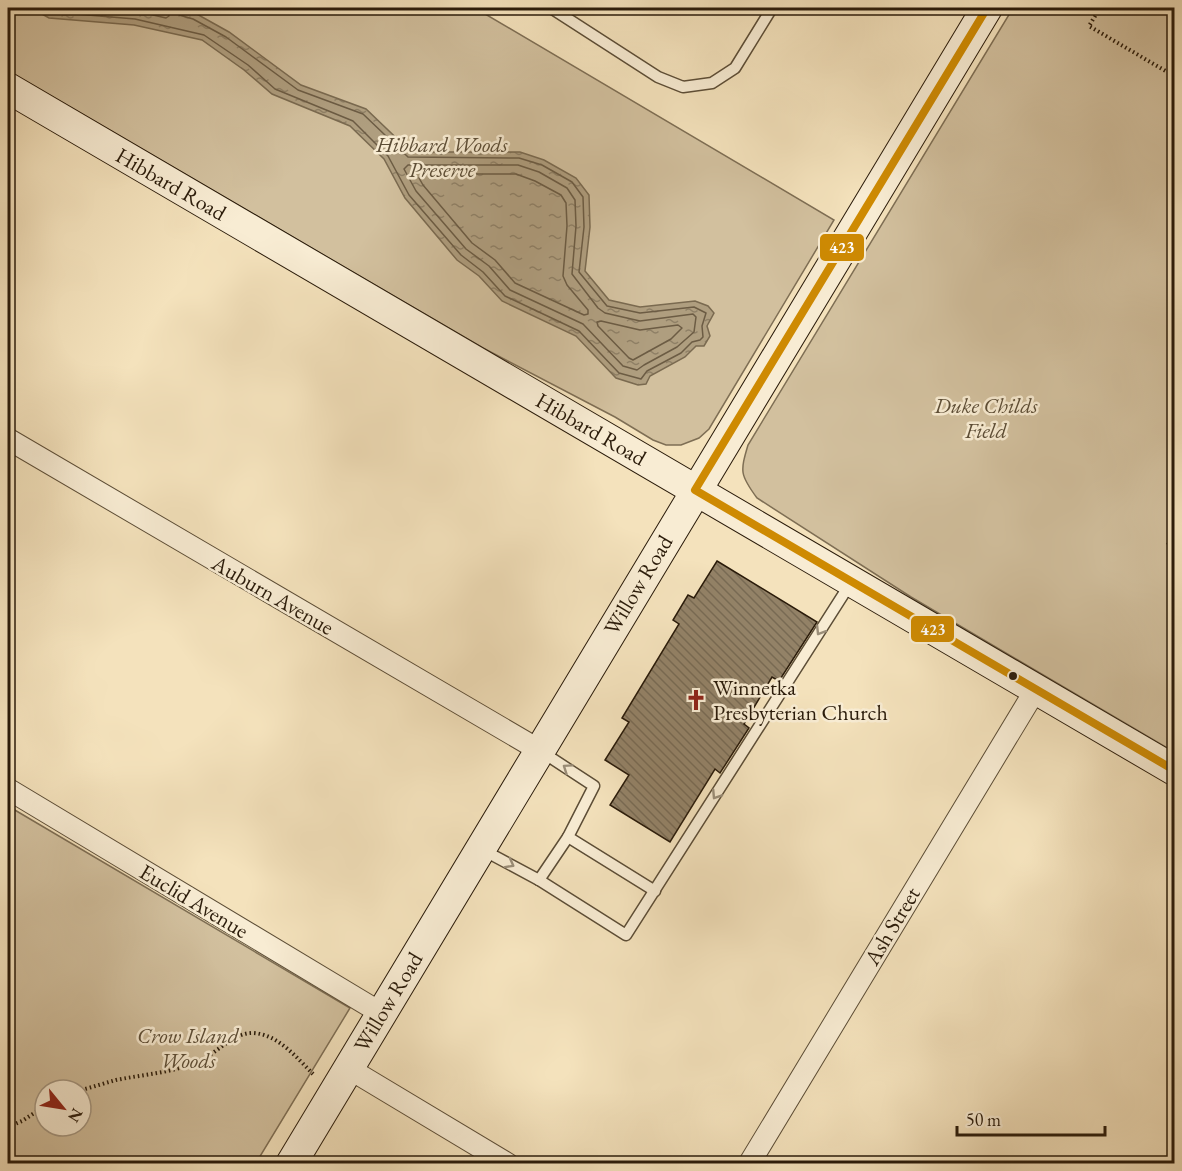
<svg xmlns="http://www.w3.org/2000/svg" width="1182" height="1171" font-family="'EB Garamond',serif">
<defs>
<pattern id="water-ripples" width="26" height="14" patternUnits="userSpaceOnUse" patternTransform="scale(1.5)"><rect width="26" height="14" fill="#af9e7f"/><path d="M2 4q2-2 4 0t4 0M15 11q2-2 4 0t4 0" fill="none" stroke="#8f8066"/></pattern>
<pattern id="building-back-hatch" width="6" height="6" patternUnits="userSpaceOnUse" patternTransform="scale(1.5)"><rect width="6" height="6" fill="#938267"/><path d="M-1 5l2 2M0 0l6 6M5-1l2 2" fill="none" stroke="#786a53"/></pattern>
</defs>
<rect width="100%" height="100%" fill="#f4e2bc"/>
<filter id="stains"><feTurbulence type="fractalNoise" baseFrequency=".00333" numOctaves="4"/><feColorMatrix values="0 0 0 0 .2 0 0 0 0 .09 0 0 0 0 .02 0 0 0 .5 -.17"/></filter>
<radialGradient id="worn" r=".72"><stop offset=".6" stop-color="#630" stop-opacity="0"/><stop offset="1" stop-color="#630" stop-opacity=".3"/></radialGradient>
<!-- park -->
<g fill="#d2c09e" stroke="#7e6e54" stroke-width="1.5" fill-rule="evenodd">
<polygon points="8,8 475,8 834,220 709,429 699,438 681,445 666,445 653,440 615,417 483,348 8,71"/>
<path d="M 1013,8 L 1174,8 L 1174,752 L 911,597 L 757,498 C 740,475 740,472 748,445 Z"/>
<path d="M 8,806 L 350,1008 L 256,1163 L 8,1163 ZM 45,1090 L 81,1090 L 81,1126 L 45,1126 Z"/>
</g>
<!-- water -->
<polygon fill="url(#water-ripples)" stroke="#7a6a50" stroke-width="1.5" points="31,8 168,8 195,13 229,32 301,85 366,109 411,152 520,152 544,160 576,178 589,195 590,227 585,271 609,300 640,307 695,301 708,306 714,313 707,326 710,336 704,346 696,346 685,357 650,376 646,384 638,385 616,378 576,336 502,301 479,276 457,260 405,198 384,159 350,126 272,94 244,70 202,40 134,25 49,18"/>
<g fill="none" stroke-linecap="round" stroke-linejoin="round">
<!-- shore -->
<g stroke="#6c5c44" stroke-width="1.5">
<polyline points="43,8 52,12 135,19 204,35 248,65 275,89 353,121 388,156 409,195 461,255 483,272 505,296 579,331 619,373 641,379 647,371 681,353 692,342 700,340 703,337 702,326 706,313 694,307 640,313 607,306 579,272 584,227 583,197 572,182 542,165 519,158 408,157 363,114 298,90 226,37 193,19 179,15 175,8"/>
<polyline points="88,8 136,11 166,18 169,16 168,8"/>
<polygon points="408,165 518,165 539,172 567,188 575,200 576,226 572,274 598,308 605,313 640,321 693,314 696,317 694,332 677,347 644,365 637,370 623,366 583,324 510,290 489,266 466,249 416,191 404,169"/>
<polygon points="422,174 516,174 535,181 561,195 566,203 567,226 563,276 567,285 588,310 588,314 584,315 515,283 495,260 472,243 423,185 419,178"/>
<polygon points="601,321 640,330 678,325 682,328 671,339 633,360 629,358 598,326 597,322"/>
</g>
</g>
<!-- building -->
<polygon fill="url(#building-back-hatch)" stroke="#2a1b0a" stroke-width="1.5" points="717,561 817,622 779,681 772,677 744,724 749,728 720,773 715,769 670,842 610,805 629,775 605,760 629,722 622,718 679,624 673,620 688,595 694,598"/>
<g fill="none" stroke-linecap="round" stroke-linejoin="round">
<defs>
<g id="lane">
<polyline points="551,8 658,77 683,87 712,83 735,68 772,8"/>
<polyline points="542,752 594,786 568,837 655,891"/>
<polyline points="568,837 539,880 626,935 850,584"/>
<polyline points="483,850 539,880"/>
</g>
<g id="street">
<polyline points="8,439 539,750"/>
<polyline points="8,789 381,1013"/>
<polyline points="348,1068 508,1164"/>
<polyline points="749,1164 1036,689"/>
</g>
<g id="secondary">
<polyline points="8,88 1174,770"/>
<polyline points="291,1164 987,8"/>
</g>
</defs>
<!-- lane casing -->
<use href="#lane" stroke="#5c4d36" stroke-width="13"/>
<!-- street casing -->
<use href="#street" stroke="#5c4d36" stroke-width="23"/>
<!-- secondary casing -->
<use href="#secondary" stroke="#2a1b0a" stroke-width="32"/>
<!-- path -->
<g stroke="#2a1b0a" stroke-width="4" stroke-dasharray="1.5 3" stroke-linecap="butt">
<polyline points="1100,8 1089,26 1174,76"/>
<polyline points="1168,545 1174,533"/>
<path d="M 81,1090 C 93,1087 105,1083 116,1080 C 145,1074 174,1073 201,1060 C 218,1052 234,1032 254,1033 C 279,1035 297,1058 313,1074"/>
<polyline points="8,1127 22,1121 45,1106"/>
</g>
<!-- lane -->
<use href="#lane" stroke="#f8ecd3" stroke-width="10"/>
<!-- street -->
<use href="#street" stroke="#f8ecd3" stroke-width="21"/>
<!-- secondary -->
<use href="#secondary" stroke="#f8ecd3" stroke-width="30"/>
<defs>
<polyline id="bus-1" points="987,8 695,490 1174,770"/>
</defs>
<!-- bus-1 casing -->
<use href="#bus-1" stroke="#f8ecd3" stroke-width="12"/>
<!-- bus-1 -->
<use href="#bus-1" stroke="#ce8a02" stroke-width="8"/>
</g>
<!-- one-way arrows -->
<defs><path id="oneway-chevron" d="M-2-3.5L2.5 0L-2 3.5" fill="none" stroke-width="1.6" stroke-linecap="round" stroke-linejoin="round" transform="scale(1.5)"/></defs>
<g stroke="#9b8e79">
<use href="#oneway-chevron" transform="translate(820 631) rotate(122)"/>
<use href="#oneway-chevron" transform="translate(567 768) rotate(-146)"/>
<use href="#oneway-chevron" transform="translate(716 795) rotate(123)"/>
<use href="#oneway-chevron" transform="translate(510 864) rotate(29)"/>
</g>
<!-- icons -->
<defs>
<symbol id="church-bare" viewBox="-9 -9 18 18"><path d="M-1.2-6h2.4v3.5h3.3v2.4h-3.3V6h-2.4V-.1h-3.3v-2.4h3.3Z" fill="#8f2418" stroke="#f8ecd3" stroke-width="2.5" paint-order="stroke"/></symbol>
</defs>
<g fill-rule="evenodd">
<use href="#church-bare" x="681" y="685" width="30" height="30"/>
</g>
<!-- markers -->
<circle fill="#2a1b0a" stroke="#f8ecd3" stroke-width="2" cx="1013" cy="676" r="5"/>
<g text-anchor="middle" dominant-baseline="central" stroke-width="5" stroke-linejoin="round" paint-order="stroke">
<!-- park labels -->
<g font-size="22" font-style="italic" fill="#5c4d36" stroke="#f8ecd3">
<text x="442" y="144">Hibbard Woods<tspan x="442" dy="25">Preserve</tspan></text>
<text x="986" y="405">Duke Childs<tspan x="986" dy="25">Field</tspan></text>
<text x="188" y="1035">Crow Island<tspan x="188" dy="25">Woods</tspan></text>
</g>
<!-- street labels -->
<g font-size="22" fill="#2a1b0a" stroke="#f8ecd3">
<text transform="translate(171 184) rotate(30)">Hibbard Road</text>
<text transform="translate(591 429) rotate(30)">Hibbard Road</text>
<text transform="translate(638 585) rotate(-59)">Willow Road</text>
<text transform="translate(273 595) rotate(30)">Auburn Avenue</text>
<text transform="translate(194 901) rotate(31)">Euclid Avenue</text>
<text transform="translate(892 926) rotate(-59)">Ash Street</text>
<text transform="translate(388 1002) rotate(-59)">Willow Road</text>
</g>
<!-- poi labels -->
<g font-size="22" fill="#2a1b0a" stroke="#f8ecd3" text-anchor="start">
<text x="713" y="687">Winnetka<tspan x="713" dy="25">Presbyterian Church</tspan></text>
</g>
</g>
<g stroke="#f8ecd3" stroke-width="2">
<rect x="819" y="233" width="46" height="29" rx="6" fill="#ce8a02"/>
<rect x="910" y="615" width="45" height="28" rx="6" fill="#ce8a02"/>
</g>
<g font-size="16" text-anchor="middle" font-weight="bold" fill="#fff">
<text x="842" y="253">423</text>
<text x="933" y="635">423</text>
</g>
<!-- margin -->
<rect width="1182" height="1171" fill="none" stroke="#f4e2bc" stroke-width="30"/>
<rect x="9" y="9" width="1164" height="1153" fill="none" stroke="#2a1b0a" stroke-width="3"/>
<rect x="15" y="15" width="1152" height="1141" fill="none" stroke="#2a1b0a" stroke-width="1.5"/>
<!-- north arrow -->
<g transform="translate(63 1108) rotate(120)"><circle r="28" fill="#f8ecd3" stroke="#a69883" stroke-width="1.5"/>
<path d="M0-4.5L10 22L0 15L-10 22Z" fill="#8f2418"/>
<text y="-9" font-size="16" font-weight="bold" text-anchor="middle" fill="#2a1b0a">N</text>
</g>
<!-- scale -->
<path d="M957 1126v9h148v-9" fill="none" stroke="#2a1b0a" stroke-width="3"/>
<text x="966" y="1126" font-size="18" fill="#2a1b0a" stroke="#f8ecd3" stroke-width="4.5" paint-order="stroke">50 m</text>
<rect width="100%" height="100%" filter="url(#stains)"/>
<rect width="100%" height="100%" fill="url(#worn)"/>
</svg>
